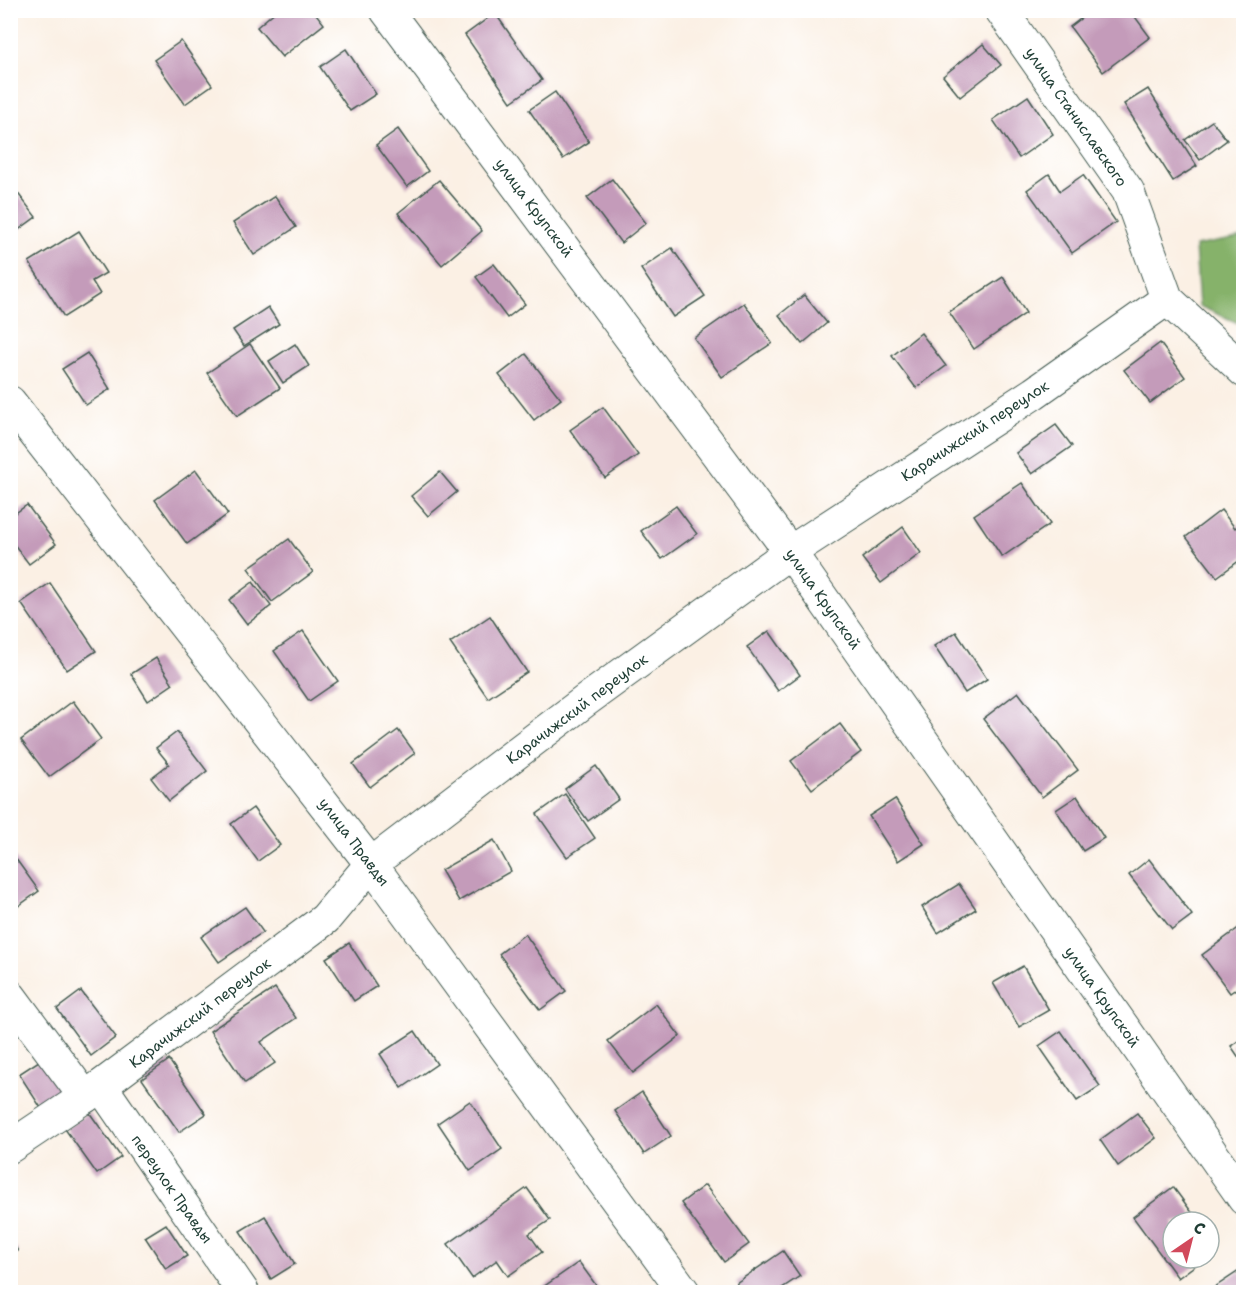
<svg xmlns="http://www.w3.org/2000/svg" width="1254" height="1303" font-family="'Shantell Sans',sans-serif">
<rect width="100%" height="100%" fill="#fff"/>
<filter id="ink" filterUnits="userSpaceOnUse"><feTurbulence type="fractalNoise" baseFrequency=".0167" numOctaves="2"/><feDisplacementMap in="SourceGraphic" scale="12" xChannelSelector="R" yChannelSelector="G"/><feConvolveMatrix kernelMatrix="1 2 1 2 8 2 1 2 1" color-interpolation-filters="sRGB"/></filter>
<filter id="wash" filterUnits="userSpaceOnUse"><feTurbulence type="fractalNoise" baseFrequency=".008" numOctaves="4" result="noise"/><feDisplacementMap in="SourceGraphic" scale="24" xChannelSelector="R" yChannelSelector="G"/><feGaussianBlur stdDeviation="1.35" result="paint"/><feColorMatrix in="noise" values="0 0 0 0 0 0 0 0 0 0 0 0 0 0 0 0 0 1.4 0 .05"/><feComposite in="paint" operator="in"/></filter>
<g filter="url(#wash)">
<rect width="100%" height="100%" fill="#fbf0e4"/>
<!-- forest -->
<polygon fill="#86b26b" stroke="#527850" stroke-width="1.5" points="1243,237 1244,237 1243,325 1199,306 1195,246"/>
<g id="blocks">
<!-- building -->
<g fill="#c49bba">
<polygon points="277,10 313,10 324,24 282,57 257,27"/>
<polygon points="1092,10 1130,10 1150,37 1103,72 1070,27"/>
<polygon points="495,13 542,80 511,102 465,35"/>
<polygon points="181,41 212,85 185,104 154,60"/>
<polygon points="983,44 1001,65 960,97 943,76"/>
<polygon points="346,49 376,94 350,111 320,67"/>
<polygon points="1148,89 1197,166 1173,181 1124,104"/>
<polygon points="555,92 589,142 563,159 529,110"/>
<polygon points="1028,96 1053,134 1019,158 993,120"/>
<polygon points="1212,121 1227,140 1200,160 1185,140"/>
<polygon points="398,129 428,171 407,187 376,145"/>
<polygon points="1049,174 1060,191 1083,175 1116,222 1072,253 1027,190"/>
<polygon points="612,179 646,223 621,243 587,198"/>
<polygon points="439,180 482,231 442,265 398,213"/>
<polygon points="10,183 36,217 10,236"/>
<polygon points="275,196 296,227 254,255 233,223"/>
<polygon points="79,231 106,273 92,281 100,294 64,317 29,262"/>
<polygon points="672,248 705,296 673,317 641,269"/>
<polygon points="494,264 525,304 507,318 476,277"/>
<polygon points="1003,277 1026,313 974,349 949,312"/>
<polygon points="804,295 827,323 802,344 779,315"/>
<polygon points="744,303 772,343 722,377 694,338"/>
<polygon points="268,307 279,324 244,346 233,330"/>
<polygon points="921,333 946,366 916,388 892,356"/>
<polygon points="1160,343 1185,377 1150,403 1124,370"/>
<polygon points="250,344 280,388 237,416 207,373"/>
<polygon points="295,344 309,366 283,383 269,361"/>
<polygon points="87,353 110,389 86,405 62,369"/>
<polygon points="526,354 561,399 534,420 499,375"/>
<polygon points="603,407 638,455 605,478 570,430"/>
<polygon points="1056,425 1072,446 1032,474 1016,453"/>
<polygon points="196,470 228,514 187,544 155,500"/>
<polygon points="440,472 457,492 428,516 411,496"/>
<polygon points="1022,483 1050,524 1002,557 974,515"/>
<polygon points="27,505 56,544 29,564 10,539 10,517"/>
<polygon points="676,506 697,534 662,559 641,531"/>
<polygon points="1221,510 1235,528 1244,521 1244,557 1217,577 1186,537"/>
<polygon points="903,527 921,553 881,583 862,558"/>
<polygon points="289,539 313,572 272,602 248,568"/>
<polygon points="253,582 271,606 247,624 229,600"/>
<polygon points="50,583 96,651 67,670 21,603"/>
<polygon points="490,616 527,672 488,698 450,643"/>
<polygon points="303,631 338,681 309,701 274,651"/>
<polygon points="769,631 800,675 778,691 747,647"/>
<polygon points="956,632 987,679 965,693 934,646"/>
<polygon points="156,658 173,684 148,701 131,674"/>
<polygon points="1018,692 1078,770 1042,797 983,719"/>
<polygon points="73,701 101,739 49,777 21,740"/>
<polygon points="840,724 861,752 812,789 791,761"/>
<polygon points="398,730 415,753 370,787 353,764"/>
<polygon points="177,732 207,771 169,801 151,778 169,764 156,748"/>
<polygon points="596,766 619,799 588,821 565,789"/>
<polygon points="565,794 595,838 567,857 537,814"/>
<polygon points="1077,796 1104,838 1083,851 1056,810"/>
<polygon points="895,799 924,844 898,861 869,816"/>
<polygon points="253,808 280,845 258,861 231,824"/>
<polygon points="494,840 511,871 459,901 441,870"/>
<polygon points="13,855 39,891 10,912 10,856"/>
<polygon points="1149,859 1192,915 1172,930 1129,875"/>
<polygon points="959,884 976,909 938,933 922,907"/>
<polygon points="245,907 263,932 219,962 201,937"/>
<polygon points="1244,924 1244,983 1230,993 1202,955"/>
<polygon points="525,934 566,991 540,1010 499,954"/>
<polygon points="349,943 377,986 354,1001 326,958"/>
<polygon points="1023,966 1049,1010 1019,1027 993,983"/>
<polygon points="275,988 296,1018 261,1042 275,1063 245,1083 210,1031"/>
<polygon points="81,991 116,1037 91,1056 57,1009"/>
<polygon points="656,1004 680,1036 633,1073 608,1041"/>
<polygon points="415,1031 437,1064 402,1088 380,1054"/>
<polygon points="1061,1031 1100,1086 1077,1101 1039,1046"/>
<polygon points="1244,1037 1244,1065 1231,1046"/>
<polygon points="45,1057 68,1090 41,1108 19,1074"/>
<polygon points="169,1060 206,1114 179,1132 142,1079"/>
<polygon points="642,1092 671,1136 644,1154 615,1111"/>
<polygon points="470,1101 502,1149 470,1171 438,1123"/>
<polygon points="89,1112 121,1157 97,1174 65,1129"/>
<polygon points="1137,1113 1156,1138 1118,1166 1100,1140"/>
<polygon points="705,1185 749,1244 724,1262 681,1203"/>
<polygon points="1173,1187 1199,1222 1173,1222 1173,1258 1205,1258 1178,1278 1133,1217"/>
<polygon points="527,1188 550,1220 529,1234 542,1252 508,1276 497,1260 472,1278 448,1244"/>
<polygon points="265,1216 295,1264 271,1279 240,1231"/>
<polygon points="166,1224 187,1256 166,1269 145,1237"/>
<polygon points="1209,1236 1218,1248 1209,1255"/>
<polygon points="10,1239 18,1251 10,1256"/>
<polygon points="783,1251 800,1276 776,1292 742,1292 736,1283"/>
<polygon points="579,1262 601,1292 536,1292"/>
<polygon points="1239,1271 1244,1277 1244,1292 1214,1292 1212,1289"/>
</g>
</g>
</g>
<g filter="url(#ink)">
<use href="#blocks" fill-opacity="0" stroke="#40584e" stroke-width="1.5"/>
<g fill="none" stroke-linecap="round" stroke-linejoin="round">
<defs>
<g id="minor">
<polyline points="386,10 790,552 1244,1199"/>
<polyline points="1001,10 1128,191 1167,299 1244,371"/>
<polyline points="10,402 371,864 684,1292"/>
<polyline points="10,996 85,1097"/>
<polyline points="101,1086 243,1292"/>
<polyline points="10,1147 101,1086 325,919 371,864 585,701 790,552 1034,393 1167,299"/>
</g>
</defs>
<!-- minor casing -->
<use href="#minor" stroke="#40584e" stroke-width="34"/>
<!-- minor -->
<use href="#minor" stroke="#fff" stroke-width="32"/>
</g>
</g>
<g text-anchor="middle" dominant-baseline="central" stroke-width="4.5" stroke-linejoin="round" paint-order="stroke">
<!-- street labels -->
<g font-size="15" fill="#1f3d34" stroke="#fff">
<text transform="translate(1076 117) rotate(55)">улица Станиславского</text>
<text transform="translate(534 208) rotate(53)">улица Крупской</text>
<text transform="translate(975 431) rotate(-33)">Карачижский переулок</text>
<text transform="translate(823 599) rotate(55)">улица Крупской</text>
<text transform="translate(577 709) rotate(-37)">Карачижский переулок</text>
<text transform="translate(354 842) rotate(53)">улица Правды</text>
<text transform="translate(1102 997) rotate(55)">улица Крупской</text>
<text transform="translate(200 1013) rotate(-37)">Карачижский переулок</text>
<text transform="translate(172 1189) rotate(55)">переулок Правды</text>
</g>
</g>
<!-- margin -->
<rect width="1254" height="1303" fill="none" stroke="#fff" stroke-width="36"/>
<!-- north arrow -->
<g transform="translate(1191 1240) rotate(35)"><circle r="28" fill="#ffffff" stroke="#a5b1ae" stroke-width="1.5"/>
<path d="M0-4.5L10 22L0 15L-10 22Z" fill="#d1495b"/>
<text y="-9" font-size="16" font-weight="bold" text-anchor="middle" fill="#1f3d34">С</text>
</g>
</svg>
